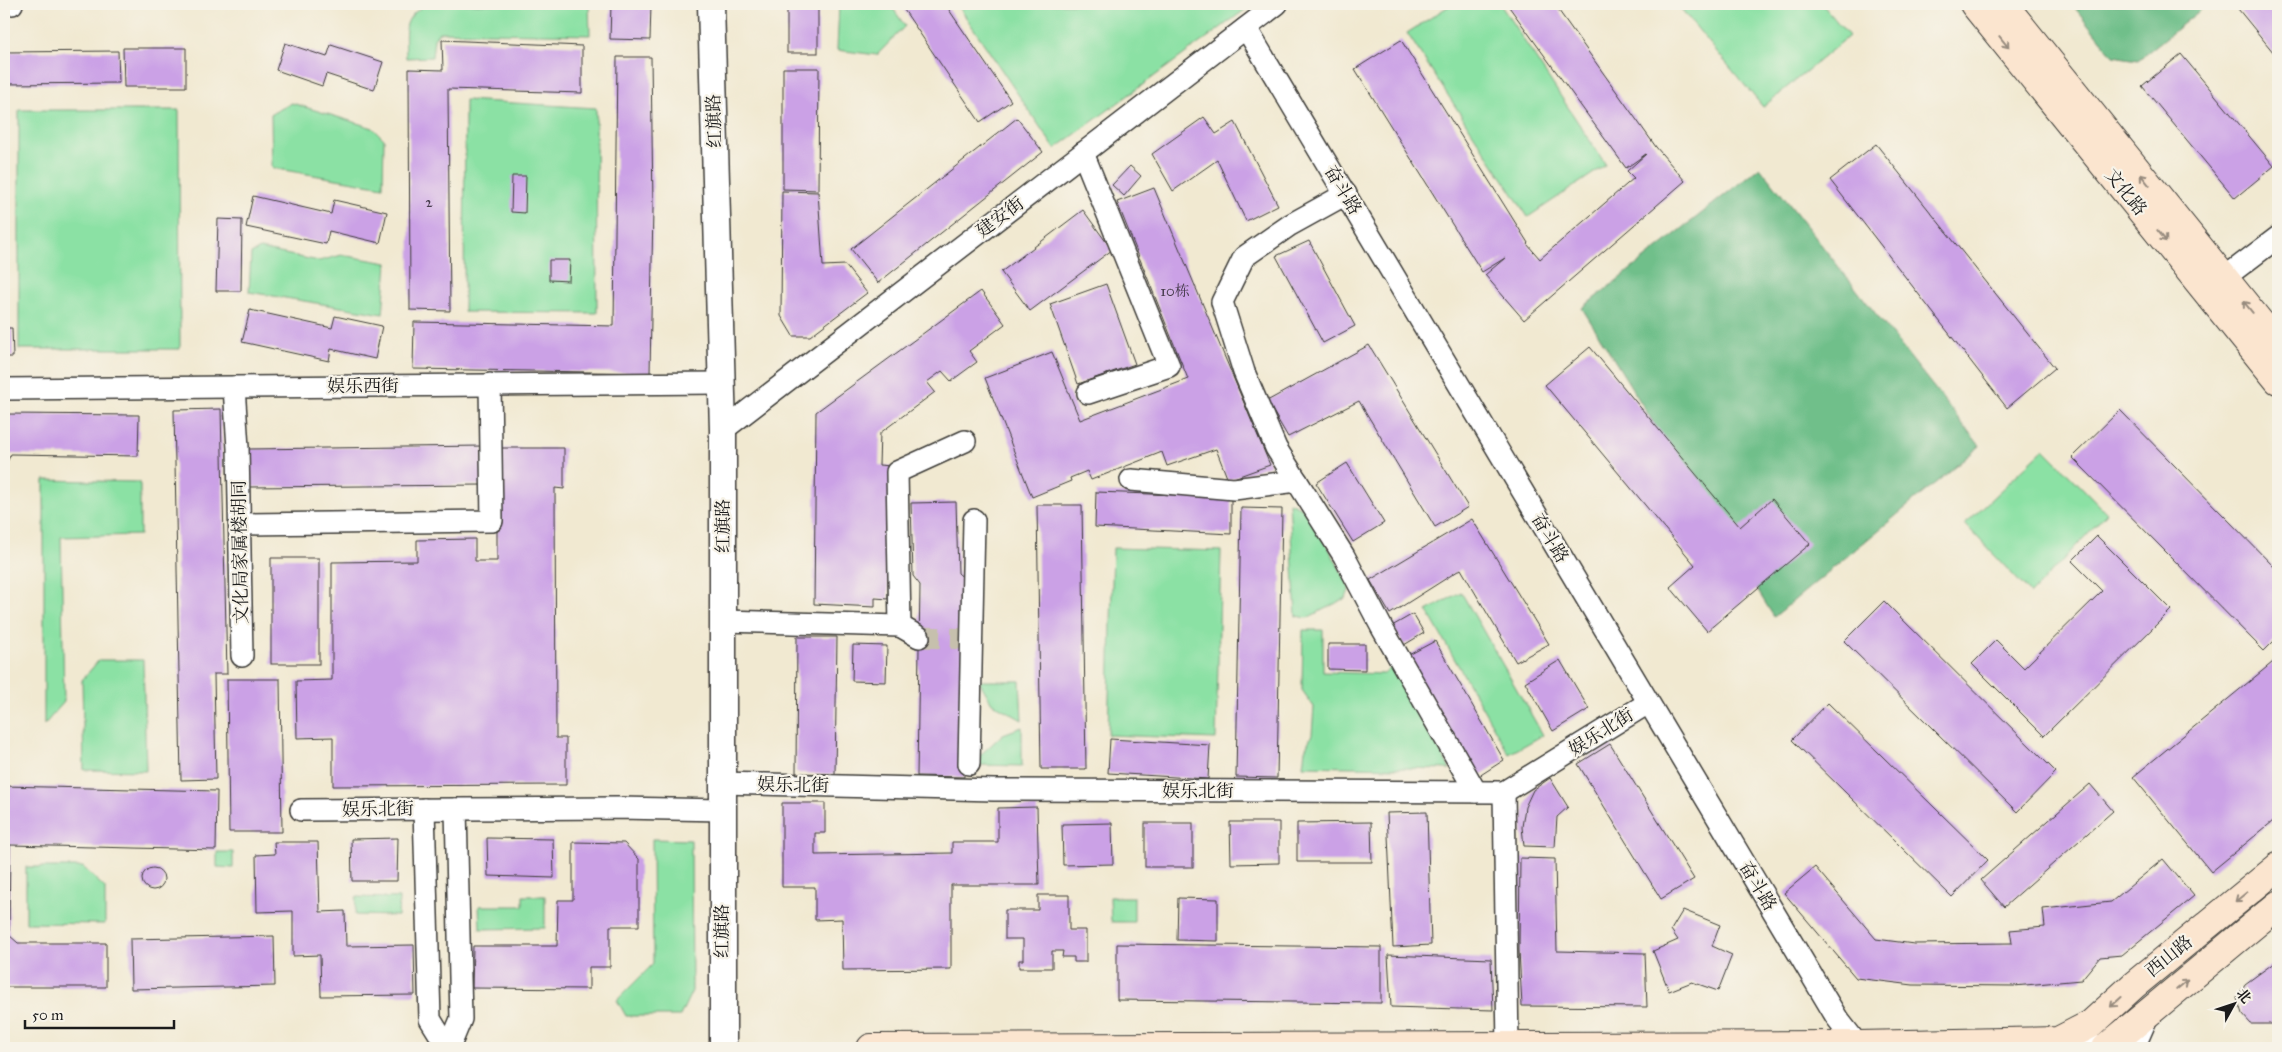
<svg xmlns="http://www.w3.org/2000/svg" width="2282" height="1052" font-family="'IM FELL Great Primer','Noto Serif SC',serif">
<rect width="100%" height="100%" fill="#f7f3e8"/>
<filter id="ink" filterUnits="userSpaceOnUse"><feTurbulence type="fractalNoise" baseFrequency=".02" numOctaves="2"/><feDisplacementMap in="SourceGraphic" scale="10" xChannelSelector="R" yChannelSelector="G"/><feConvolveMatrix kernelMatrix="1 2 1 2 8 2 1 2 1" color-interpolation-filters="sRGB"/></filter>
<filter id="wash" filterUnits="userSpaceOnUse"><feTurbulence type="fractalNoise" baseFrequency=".0096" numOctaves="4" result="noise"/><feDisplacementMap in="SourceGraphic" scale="20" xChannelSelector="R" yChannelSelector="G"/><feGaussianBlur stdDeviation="1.12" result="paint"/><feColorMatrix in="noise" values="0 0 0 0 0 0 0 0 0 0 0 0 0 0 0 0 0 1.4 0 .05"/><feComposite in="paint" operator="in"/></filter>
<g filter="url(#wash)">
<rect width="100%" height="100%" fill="#f1e9d1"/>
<!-- green -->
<g fill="#8be1a4" stroke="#547e60">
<path d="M 427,4 L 589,4 L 590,35 L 439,32 L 434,39 L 432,57 L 406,58 C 406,31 400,19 427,4 Z"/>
<polygon points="839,4 890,4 905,26 877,55 837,50"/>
<polygon points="957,4 1253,4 1055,149"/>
<polygon points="1452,4 1500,4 1606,165 1528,217 1407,33"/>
<polygon points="1677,4 1822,4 1849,36 1763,107"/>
<polygon points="465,100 596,108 597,313 464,312"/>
<polygon points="292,103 373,128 384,139 383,187 272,168 271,114"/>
<polygon points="19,110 179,110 180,349 19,349"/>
<polygon points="260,249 319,261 342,255 387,263 383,314 249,292 251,254"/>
<polygon points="2044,449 2107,513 2031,594 1965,524"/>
<polygon points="44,480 140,482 140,535 61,537 64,702 44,725"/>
<polygon points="1289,502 1309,511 1350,588 1346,598 1307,618 1296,616"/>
<polygon points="1113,548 1221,551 1216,739 1108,735"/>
<polygon points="1461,592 1543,735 1509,754 1427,611"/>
<polygon points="1303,630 1323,630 1323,672 1384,674 1392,666 1450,769 1303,766 1305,750 1312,734 1314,707 1302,690"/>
<polygon points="99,660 143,660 146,771 84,770 82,680"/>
<polygon points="979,681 1020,681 1022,720 992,703"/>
<polygon points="1022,727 1022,766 978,765 977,758 1003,734"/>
<polygon points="652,839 691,840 692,991 680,1016 626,1016 617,1000 653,964"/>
<polygon points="217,852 233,852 233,868 217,867"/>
<polygon points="26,867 83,867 105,888 105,924 26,923"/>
<polygon points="523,896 545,896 545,928 480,929 479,906 523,906"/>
<polygon points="356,897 399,898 398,916 355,915"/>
<polygon points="1110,897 1134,897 1134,922 1111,922"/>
</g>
<!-- forest -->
<g fill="#70bf8a" stroke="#466e53">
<polygon points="2072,4 2208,4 2138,60 2113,56"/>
<polygon points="1760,167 1980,446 1774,617 1582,308"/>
</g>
<g id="blocks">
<!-- building -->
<g fill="#cba1e6">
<polygon points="611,4 651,4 650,40 610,39"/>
<rect x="787" y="4" width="31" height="49"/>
<polygon points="900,4 945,4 1011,101 980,122"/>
<polygon points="1507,4 1554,4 1656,147 1685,181 1524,320 1485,275 1505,258 1482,272 1355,69 1401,40 1528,243 1527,244 1540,259 1634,178 1627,171 1646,154 1626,168"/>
<polygon points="2234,4 2274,4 2278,8 2278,58"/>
<polygon points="442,40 582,46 582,93 448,89 450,311 410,310 409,69 443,70"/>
<polygon points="285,43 327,57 331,45 383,62 374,90 326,74 322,86 276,70"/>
<polygon points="123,48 186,48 186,87 124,87"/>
<polygon points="118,51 119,83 4,84 4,52"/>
<polygon points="2181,54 2274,166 2235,198 2142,86"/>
<polygon points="617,57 651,57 653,208 650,373 413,369 414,322 614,326"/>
<polygon points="783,68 819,68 818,190 783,189"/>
<polygon points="1204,117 1216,134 1235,122 1278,205 1246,221 1217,160 1173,191 1152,154"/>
<polygon points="1017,118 1043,152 878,283 851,249"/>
<polygon points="1876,144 2055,368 2007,408 1830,180"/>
<polygon points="1130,166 1141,176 1124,196 1112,185"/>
<polygon points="512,176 526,176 525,213 511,212"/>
<polygon points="1154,188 1270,465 1228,480 1216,449 1167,466 1162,452 1091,480 1087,471 1070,478 1071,481 1032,497 985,378 1052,352 1080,420 1188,379 1117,202"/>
<polygon points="782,191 818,192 823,266 845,265 867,293 810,336 793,336 781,316"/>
<polygon points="253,196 331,214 334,200 387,212 380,243 329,231 326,244 246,227"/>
<polygon points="1083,210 1112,250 1030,311 1001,272"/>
<polygon points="218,219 242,220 241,291 216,291"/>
<polygon points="1309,241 1355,326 1323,343 1276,256"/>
<polygon points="549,260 570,260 569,281 549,280"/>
<polygon points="1106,284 1135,364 1078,384 1050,304"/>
<polygon points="981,291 1005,324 969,351 977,362 951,381 942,371 927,382 935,392 880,433 879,465 891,466 888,599 875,598 875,607 814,604 816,412"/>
<polygon points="250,310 332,328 335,316 382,326 375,359 331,349 329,361 242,342"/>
<polygon points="4,328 12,328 13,357 4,357"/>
<polygon points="1369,345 1468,507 1435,527 1359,401 1288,437 1267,401"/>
<polygon points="1590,347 1740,527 1772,499 1810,544 1707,631 1670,587 1695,565 1545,385"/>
<polygon points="221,409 227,674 214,674 216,779 181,780 174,410"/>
<polygon points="2120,410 2278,571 2278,637 2264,651 2072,457"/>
<polygon points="4,414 139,415 138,456 11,454 4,468"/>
<polygon points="483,446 483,485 249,487 249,449"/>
<polygon points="497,448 564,448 564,489 555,488 556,738 566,738 566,785 333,786 333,737 297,738 296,681 332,680 332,562 417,561 417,540 475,539 475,561 497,561"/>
<polygon points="1347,463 1384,523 1353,542 1316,483"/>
<polygon points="1096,492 1231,497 1231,534 1095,527"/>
<polygon points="956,502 958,573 967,581 964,777 917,776 920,585 913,576 911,503"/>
<polygon points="1037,505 1082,505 1086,769 1041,769"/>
<polygon points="1241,508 1282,509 1277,778 1236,777"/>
<polygon points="1472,519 1549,644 1516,662 1461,569 1390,614 1370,580"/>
<polygon points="2097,536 2171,610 2044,736 1972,664 1996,640 2024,668 2102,591 2072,561"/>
<rect x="271" y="558" width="48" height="106"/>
<polygon points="1884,601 2056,772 2017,812 1844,641"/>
<polygon points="1413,614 1424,633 1404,645 1392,626"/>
<polygon points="797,637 837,637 835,774 796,773"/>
<polygon points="1435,641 1504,760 1476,778 1405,657"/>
<polygon points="1328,644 1365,644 1365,670 1328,669"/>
<polygon points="853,645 887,646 886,682 852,681"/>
<polygon points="2278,658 2278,817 2211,872 2133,777"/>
<polygon points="1560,660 1589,709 1553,731 1525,682"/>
<polygon points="227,679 280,679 282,832 229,832"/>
<polygon points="1828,703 1988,860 1952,897 1792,740"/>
<polygon points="1110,739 1210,745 1208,779 1108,773"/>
<polygon points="1610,744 1694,879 1661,899 1578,764"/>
<polygon points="1550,778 1568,807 1557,817 1555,847 1524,846 1522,827 1525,807 1533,790"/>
<polygon points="2090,784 2113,811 2004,907 1981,880"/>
<polygon points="4,786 217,791 216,850 10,845 9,935 18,943 106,943 106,987 4,987"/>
<polygon points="782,803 825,803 825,833 815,833 815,855 952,853 952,842 998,842 998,808 1037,807 1039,885 951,885 951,969 843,970 842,919 815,920 815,887 782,887"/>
<polygon points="1427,812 1431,945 1393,947 1387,813"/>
<polygon points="1230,822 1279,822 1279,863 1231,864"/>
<polygon points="1371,822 1372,862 1297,862 1297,823"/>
<polygon points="1112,823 1113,864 1063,865 1062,824"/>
<rect x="1145" y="823" width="48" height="44"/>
<polygon points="398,838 397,881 352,881 351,839"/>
<polygon points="487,838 553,839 554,878 488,876"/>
<polygon points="274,842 318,842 320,912 345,911 346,946 414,945 415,995 321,996 320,955 293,956 293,911 257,912 256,855 275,854"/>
<polygon points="573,842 624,843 639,859 639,926 610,926 610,967 589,967 589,989 472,988 473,946 557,946 558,900 573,900"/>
<polygon points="1520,858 1555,859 1557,951 1645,953 1647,1007 1522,1006 1519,950"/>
<polygon points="2163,859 2194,896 2122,955 2100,957 2081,980 2014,986 1913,985 1856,978 1784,893 1815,867 1876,939 1914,944 2012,943 2010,930 2045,927 2043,909 2111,902"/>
<circle cx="153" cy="879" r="11"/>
<polygon points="1038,895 1069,895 1069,930 1086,930 1086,962 1074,962 1074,957 1062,957 1063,951 1052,951 1052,968 1019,968 1019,960 1023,960 1023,939 1005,939 1005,910 1038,910"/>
<polygon points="1178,898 1218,899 1218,941 1177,940"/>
<polygon points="1683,910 1720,925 1712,946 1732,955 1718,991 1692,982 1669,991 1653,951 1678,940 1671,930"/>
<polygon points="274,936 275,986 131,989 130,939"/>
<polygon points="1117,944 1381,947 1381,1003 1117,1000"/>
<polygon points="1388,955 1491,959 1493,1010 1391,1007"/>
<polygon points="2278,960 2278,1024 2251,1024 2242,1014 2237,998 2245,984"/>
</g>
</g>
</g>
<g filter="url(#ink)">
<use href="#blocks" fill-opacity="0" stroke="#3c3b37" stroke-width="1"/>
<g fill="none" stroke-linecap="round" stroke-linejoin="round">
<!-- minor-tunnel -->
<polyline stroke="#c6c0ad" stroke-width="21" stroke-dasharray="21 11" stroke-linecap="butt" points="919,637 971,639"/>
<defs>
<g id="minor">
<polyline points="4,4 12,4"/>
<polyline points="1246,28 1837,1018 1858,1045"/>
<polyline points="1083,153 1169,366 1088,393"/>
<polyline points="1346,194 1290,225 1244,257 1222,302 1244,372 1276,448 1344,556 1382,628 1476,792"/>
<polyline points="2224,278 2278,237"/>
<polyline points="234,387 238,448 242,656"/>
<polyline points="4,389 721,383"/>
<polyline points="723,430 1277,4"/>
<polyline points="1131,480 1234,489 1297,481"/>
<polyline points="240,524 492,521 490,384"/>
<polyline points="723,621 900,626 897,472 965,441"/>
<polyline points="900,626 919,637"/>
<polyline points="969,764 974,520"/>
<polyline points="722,783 994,790 1504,792 1648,703"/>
<polyline points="1504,792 1508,1047"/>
<polyline points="424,809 430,1019 448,1048"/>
<polyline points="301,810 456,809"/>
<polyline points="449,1048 461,1019 456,809 619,808 722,810"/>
</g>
<g id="tertiary">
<polyline points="711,4 723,430 723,1048"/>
<polyline points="2058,1041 2093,1048"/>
<polyline points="2131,1048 2145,1016"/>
</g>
<g id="secondary">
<polyline points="1974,4 2278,380"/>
<polyline points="2003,4 2278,345"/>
<polyline points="871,1048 1858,1045 2058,1041 2091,1024 2134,985 2278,867"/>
<polyline points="2106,1048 2278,905"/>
</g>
</defs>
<!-- minor casing -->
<use href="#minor" stroke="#3c3b37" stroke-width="24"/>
<!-- tertiary casing -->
<use href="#tertiary" stroke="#3c3b37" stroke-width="29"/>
<!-- secondary casing -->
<use href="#secondary" stroke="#3c3b37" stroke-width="30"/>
<!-- minor -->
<use href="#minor" stroke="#fff" stroke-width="21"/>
<!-- tertiary -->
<use href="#tertiary" stroke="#fff" stroke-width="26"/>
<!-- secondary -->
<use href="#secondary" stroke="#fbe5cf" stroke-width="28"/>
</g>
<!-- one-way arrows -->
<defs><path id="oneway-shaft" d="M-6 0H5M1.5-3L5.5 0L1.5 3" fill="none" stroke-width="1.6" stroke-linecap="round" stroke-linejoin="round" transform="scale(1.25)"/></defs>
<g stroke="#978b7e">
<use href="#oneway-shaft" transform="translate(2004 42) rotate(51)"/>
<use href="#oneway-shaft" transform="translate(2145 180) rotate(-129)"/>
<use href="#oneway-shaft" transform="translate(2162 236) rotate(51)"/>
<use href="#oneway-shaft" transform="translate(2248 307) rotate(-129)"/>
<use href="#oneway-shaft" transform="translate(2241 897) rotate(141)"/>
<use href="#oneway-shaft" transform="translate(2182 985) rotate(-40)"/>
<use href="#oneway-shaft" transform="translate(2116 1002) rotate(138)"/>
</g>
</g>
<g text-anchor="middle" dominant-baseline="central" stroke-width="4.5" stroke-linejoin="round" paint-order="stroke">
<!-- number labels -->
<g font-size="15" fill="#483d4e">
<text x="429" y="202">2</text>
<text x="1175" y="291">10栋</text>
</g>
<!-- street labels -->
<g font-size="18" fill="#1c1c1c" stroke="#f7f3e8">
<text transform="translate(714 121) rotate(-92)">红旗路</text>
<text transform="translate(1343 190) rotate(59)">奋斗路</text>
<text transform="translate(2126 192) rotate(51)">文化路</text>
<text transform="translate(1000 217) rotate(-37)">建安街</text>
<text x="363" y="386">娱乐西街</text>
<text transform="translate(723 526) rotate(-90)">红旗路</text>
<text transform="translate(1550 538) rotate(59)">奋斗路</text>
<text transform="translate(240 552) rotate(-91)">文化局家属楼胡同</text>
<text transform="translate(1601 732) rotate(-32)">娱乐北街</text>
<text transform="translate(793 785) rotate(1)">娱乐北街</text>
<text x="1198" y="791">娱乐北街</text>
<text transform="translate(378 809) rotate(-1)">娱乐北街</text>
<text transform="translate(1758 886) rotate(59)">奋斗路</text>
<text transform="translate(722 931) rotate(-90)">红旗路</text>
<text transform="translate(2169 956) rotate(-39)">西山路</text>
</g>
</g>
<!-- margin -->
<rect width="2282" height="1052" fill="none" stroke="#f7f3e8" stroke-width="20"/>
<!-- north arrow -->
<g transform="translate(2234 1004) rotate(50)" stroke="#f7f3e8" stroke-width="4" paint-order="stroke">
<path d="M0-4L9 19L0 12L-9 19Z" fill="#1c1c1c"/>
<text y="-8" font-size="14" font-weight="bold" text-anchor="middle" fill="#1c1c1c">北</text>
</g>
<!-- scale -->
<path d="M25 1020v8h149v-8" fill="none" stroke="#1c1c1c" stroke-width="2.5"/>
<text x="32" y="1020" font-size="15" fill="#1c1c1c" stroke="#f7f3e8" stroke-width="4" paint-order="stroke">50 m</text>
</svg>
